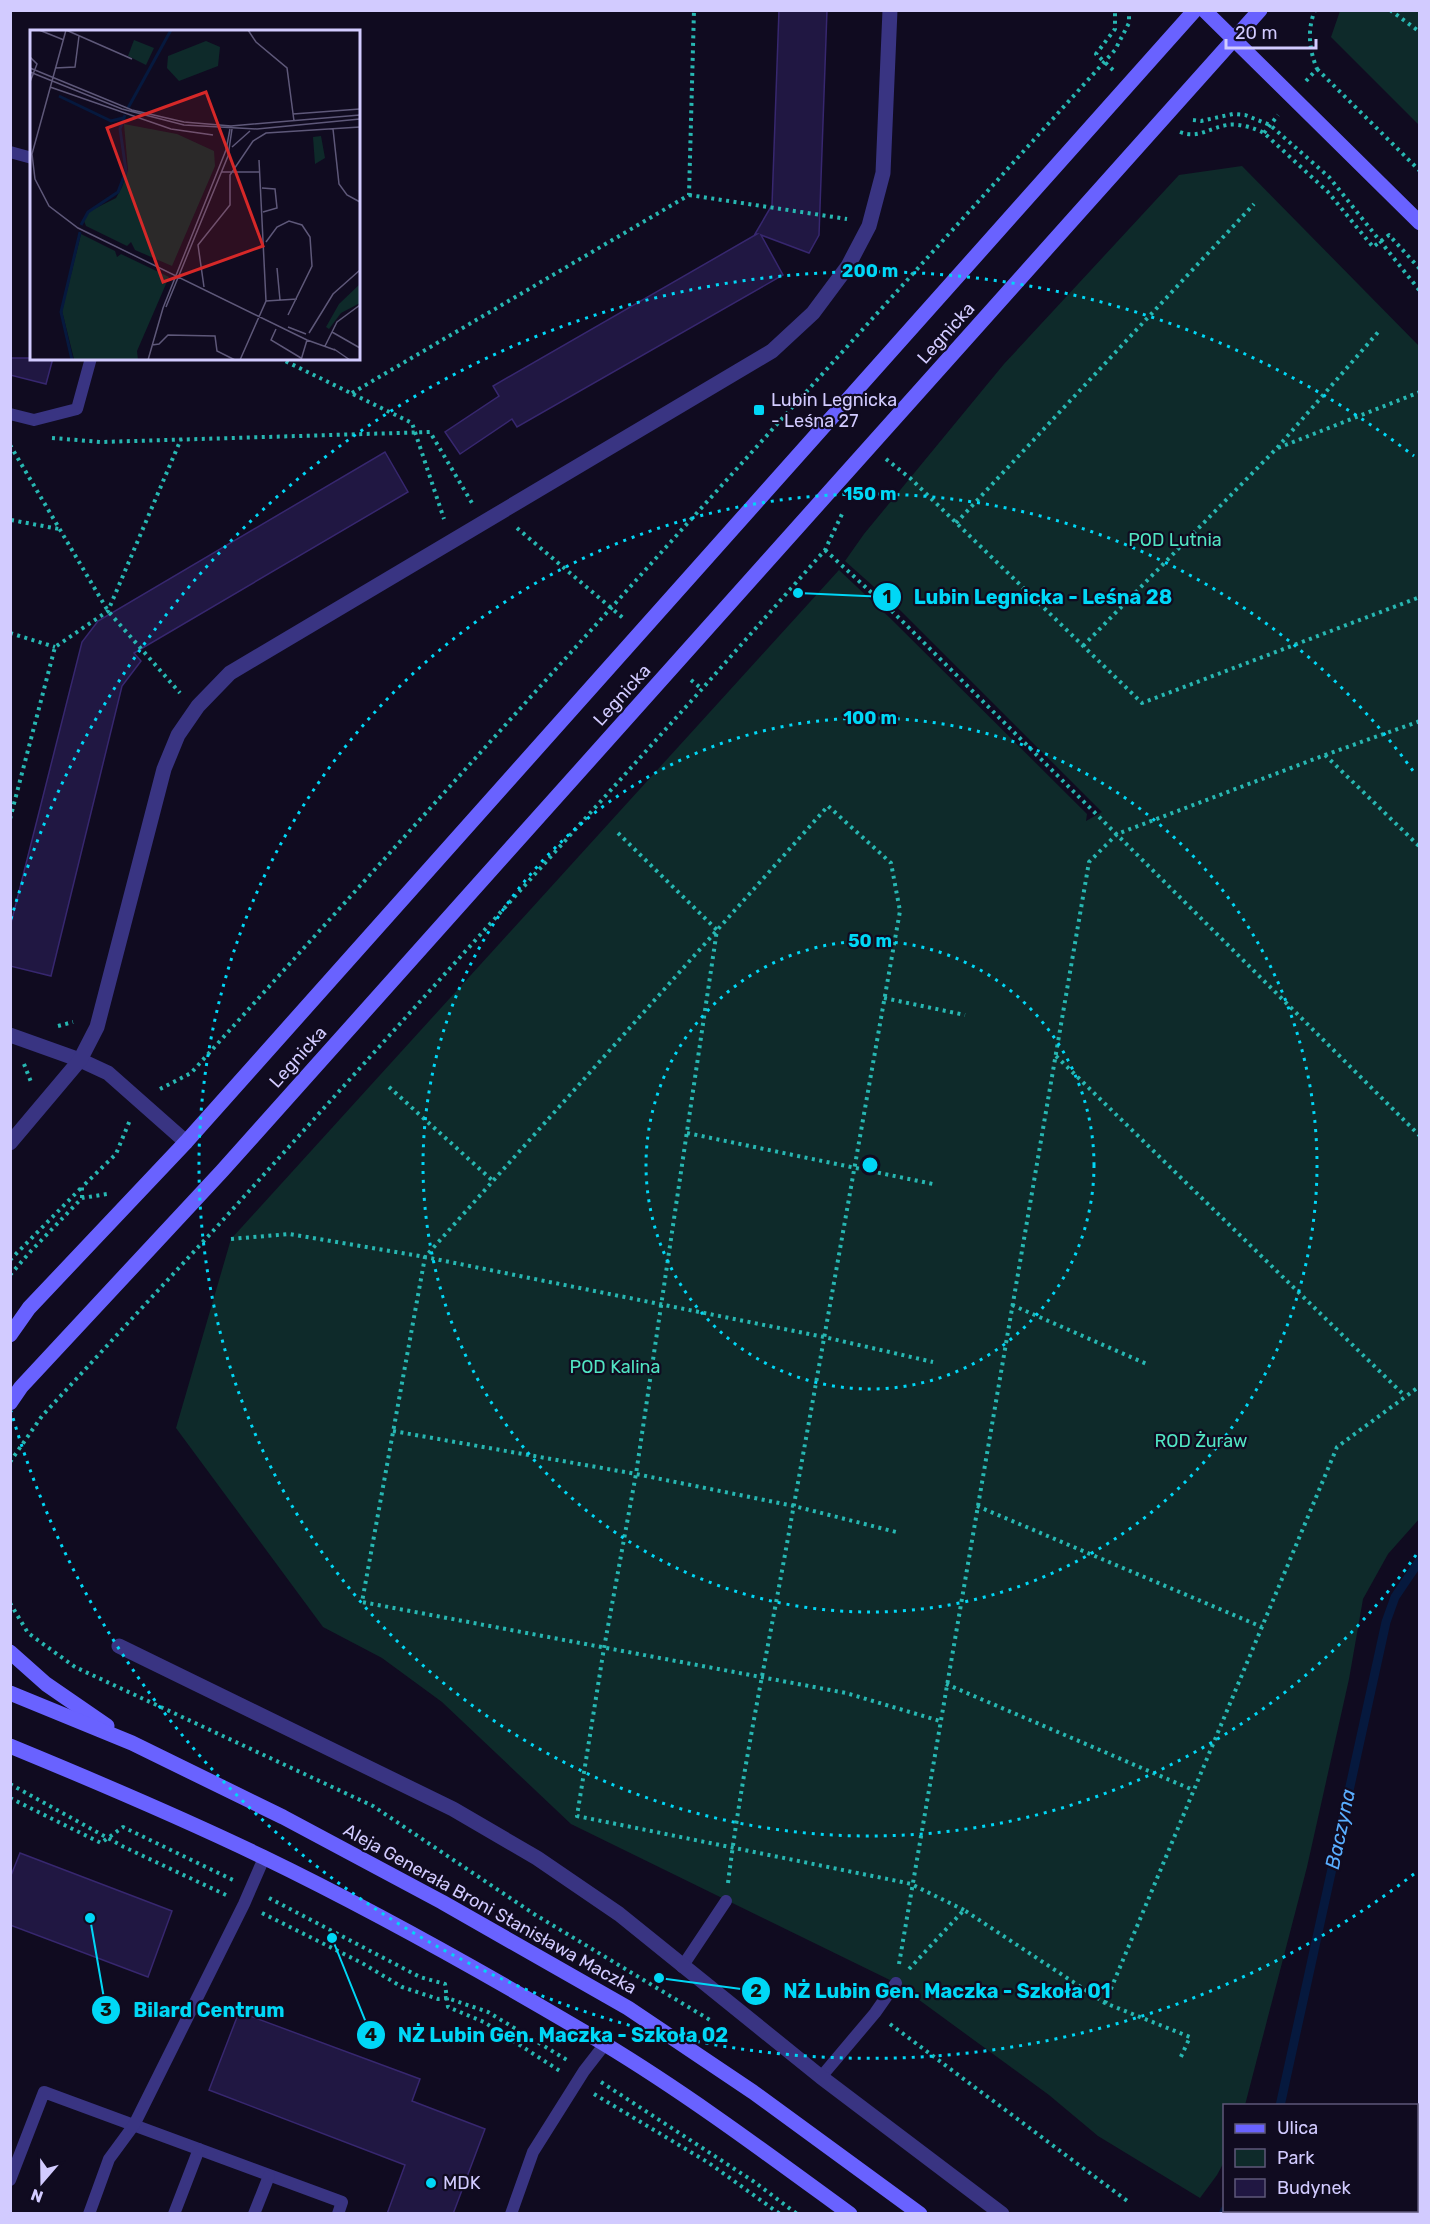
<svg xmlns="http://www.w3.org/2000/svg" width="1430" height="2224" font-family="Rubik,sans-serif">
<rect width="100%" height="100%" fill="#100b20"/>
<!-- green -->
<g fill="#0e2a2a">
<polygon points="1340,11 1419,11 1419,125 1331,37"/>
<polygon points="1242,166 1419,346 1420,1518 1388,1554 1363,1599 1349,1679 1307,1867 1245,2105 1224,2106 1224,2162 1217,2175 1200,2198 1098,2136 1049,2095 896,1983 571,1824 442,1702 382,1658 323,1627 176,1428 231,1239 839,570 891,619 1087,814 1086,821 1102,812 901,611 845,561 864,534 1004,364 1179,175"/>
</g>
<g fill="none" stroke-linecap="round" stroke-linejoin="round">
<!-- stream -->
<g stroke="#06193e" stroke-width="9">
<polyline points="1280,2106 1386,1622 1395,1597 1420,1560"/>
<polyline points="1223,2214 1225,2210"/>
</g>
</g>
<!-- building -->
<g fill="#201742" stroke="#37276f" stroke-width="1.5">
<polygon points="779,10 827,10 819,235 809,253 761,235 783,275 517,427 512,419 460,454 445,432 499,396 493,386 757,234 755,234 772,205"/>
<polygon points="10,358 53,358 46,384 10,375"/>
<polygon points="385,452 408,492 134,653 141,661 122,686 51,976 10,966 10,927 82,642 98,621"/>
<polygon points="20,1853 172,1911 148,1977 10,1925 10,1878"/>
<polygon points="239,2012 420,2079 412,2101 485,2129 453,2214 387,2214 405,2165 209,2090"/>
</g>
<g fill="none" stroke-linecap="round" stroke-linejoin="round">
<!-- path -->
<g stroke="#27b7b2" stroke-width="4" stroke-dasharray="3 4.5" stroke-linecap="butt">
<polyline points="1390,10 1420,32"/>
<polyline points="1317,69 1420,171"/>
<polyline points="1113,70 1096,54 1115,29 1115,10"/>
<path d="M 1306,81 L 1317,69 C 1309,49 1307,30 1315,10"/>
<polyline points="1193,120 1201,121 1233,114 1245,115 1270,125 1329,177 1420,291"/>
<path d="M 1180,132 C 1198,139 1209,128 1227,125 C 1238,123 1255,128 1264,133 L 1328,192 L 1373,247 L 1389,235 L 1420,269"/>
<polyline points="1264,133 1278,115"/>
<polyline points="689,195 847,219"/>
<polyline points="279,358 412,423 444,519"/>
<polyline points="352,393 689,195 694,10"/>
<polyline points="52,438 101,442 430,432 472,503"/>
<polyline points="10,445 108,611 180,693"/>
<polyline points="1278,448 1420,392"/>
<polyline points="886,459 910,478 1142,703 1420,597"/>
<polyline points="11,520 59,529"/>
<polyline points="956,523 1254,204"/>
<polyline points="517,528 623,618"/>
<polyline points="825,550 896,615 1420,1136"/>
<polyline points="10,633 55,647"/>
<polyline points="1083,646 1277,448 1380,330"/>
<polyline points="691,680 702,689"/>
<polyline points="1325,755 1420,847"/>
<polyline points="10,819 55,647 108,611 181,439"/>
<polyline points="618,833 717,930 636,1474 604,1648 577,1816 902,1882 911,1884 964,1910"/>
<polyline points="884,998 965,1015"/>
<polyline points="58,1026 73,1022"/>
<polyline points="1056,1056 1405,1396"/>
<polyline points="24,1064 31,1082"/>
<polyline points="389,1087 493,1181"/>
<polyline points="160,1089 191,1073 1115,50 1129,23 1129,10"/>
<polyline points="687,1133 933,1184"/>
<polyline points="82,1198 82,1187 116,1154 130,1120"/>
<polyline points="231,1239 289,1234 425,1257 824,1337 933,1362"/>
<polyline points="10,1260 81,1188"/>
<polyline points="10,1275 30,1252 82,1198 107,1194"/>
<polyline points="1012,1305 1149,1365"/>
<polyline points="393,1431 636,1474 794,1506 900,1533"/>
<polyline points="10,1462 42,1416 213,1231 702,689 825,550 842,514"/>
<polyline points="977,1506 1262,1627"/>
<polyline points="10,1603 28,1633 75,1667 373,1806 534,1914 710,2020"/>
<polyline points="946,1684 1193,1790"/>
<polyline points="10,1784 124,1847 226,1895"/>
<polyline points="10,1798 101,1843 123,1827 233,1880"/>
<path d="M 728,1883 C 743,1762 770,1641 791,1521 C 828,1318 864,1114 900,911 L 891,863 L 828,806 L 425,1257 L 362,1602 L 846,1693 L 940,1721"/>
<polyline points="269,1898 420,1977 445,1984 448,2007 484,2022 560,2071"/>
<polyline points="262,1913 362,1963 402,1987 438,1999 447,1998 488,2012 567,2060"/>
<polyline points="899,1964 1089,862 1117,834 1325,755 1420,721"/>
<polyline points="909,1969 964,1910 1105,2003 1190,2037 1179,2061"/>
<polyline points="1105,2003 1337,1447 1420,1386"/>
<polyline points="890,2024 1130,2203"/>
<polyline points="601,2082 753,2181 797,2214"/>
<polyline points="594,2094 709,2163 780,2214"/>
</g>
<!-- lane -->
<g stroke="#393482" stroke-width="12">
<polyline points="10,152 32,158"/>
<polyline points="10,414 34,420 77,409 91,358"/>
<polyline points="682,1967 726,1901"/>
<polyline points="821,2077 875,2013 896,1983"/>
<polyline points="10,2180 44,2092 342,2202 338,2214"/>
<polyline points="89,2214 109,2159 134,2125 244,1904 264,1858"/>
<polyline points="174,2214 199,2149"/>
<polyline points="254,2214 269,2176"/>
<polyline points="511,2214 533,2152 584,2071 605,2044"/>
</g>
<!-- street -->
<g stroke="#393482" stroke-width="15">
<polyline points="10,1035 80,1060 108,1073 186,1142"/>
<polyline points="10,1143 80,1060 97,1027 164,769 178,735 198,706 230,673 772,351 813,313 848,266 869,226 883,173 890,10"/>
<polyline points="119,1646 453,1809 537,1858 619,1914 821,2077 1002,2214"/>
</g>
<!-- secondary -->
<g stroke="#6962ff" stroke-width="15">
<polyline points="1204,10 1420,223"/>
<polyline points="10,1335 29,1308 186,1142 1195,10"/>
<polyline points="10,1403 21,1387 222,1171 1260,10"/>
<polyline points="10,1652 46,1684 107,1726"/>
<polyline points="10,1693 132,1743 283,1817 442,1902 628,2008 753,2092 920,2214"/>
<path d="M 10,1746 C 95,1781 180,1817 263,1857 C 379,1913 492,1977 603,2043 C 689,2095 769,2155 850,2214"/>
</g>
</g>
<!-- distance rings -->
<g fill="none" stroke="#00d7f6" stroke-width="3" stroke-dasharray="3 6">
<circle cx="870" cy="1165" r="224"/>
<circle cx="870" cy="1165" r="447"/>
<path d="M1416 1555A671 671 0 1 1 1416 775"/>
<path d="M1414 1874A894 894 0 0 1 11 1411M11 919A894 894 0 0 1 1414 456"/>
</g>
<!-- markers -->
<g fill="#00d7f6" stroke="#100b20" stroke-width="2">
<rect x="753" y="404" width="12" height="12" rx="3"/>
<circle cx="431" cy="2183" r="6"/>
</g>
<g text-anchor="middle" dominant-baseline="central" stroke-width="4.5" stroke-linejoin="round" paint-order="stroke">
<!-- street labels -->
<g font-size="18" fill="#d2cbff" stroke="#100b20">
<text transform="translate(946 333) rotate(-48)">Legnicka</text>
<text transform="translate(622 695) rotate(-48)">Legnicka</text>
<text transform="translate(298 1057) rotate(-48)">Legnicka</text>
<text transform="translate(490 1909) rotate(29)">Aleja Generała Broni Stanisława Maczka</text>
</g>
<!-- poi labels -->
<g font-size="18" fill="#d2cbff" stroke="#100b20" text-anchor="start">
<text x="771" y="400">Lubin Legnicka<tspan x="771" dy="21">- Leśna 27</tspan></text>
<text x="443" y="2183">MDK</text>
</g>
<!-- park labels -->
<g font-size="18" fill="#51e5c3" stroke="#100b20">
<text x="1175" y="540">POD Lutnia</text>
<text x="615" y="1367">POD Kalina</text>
<text x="1201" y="1441">ROD Żuraw</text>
</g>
<!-- water labels -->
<g font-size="20" font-style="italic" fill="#59aeff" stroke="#100b20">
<text transform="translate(1340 1829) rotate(-78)">Baczyna</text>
</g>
</g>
<!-- overview -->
<g transform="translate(30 30)">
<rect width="330" height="330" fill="#100b20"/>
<path d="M 104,10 L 124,18 L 116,35 L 98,26 ZM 176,11 L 190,17 L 188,36 L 149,51 L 137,38 L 138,26 ZM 94,94 L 147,104 L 184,121 L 185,136 L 142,236 L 105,220 L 101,212 L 97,216 L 56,196 L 54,191 L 58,182 L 86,168 L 92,157 L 98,140 ZM 291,106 L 295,128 L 285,134 L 283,107 ZM 51,204 L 85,221 L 87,227 L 91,224 L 139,247 L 107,321 L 108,330 L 44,329 L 32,281 ZM 330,254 L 330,273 L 311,283 L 299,299 L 296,297 L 309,274 Z" fill="#0e2a2a"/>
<path fill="none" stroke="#06193e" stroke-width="3" d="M 29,66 L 81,91 L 93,88M 98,78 L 141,0M 51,195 L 58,182 L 88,162 L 96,141 L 90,99 L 95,85M 42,330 L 31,282 L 50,202"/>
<path fill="none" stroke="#5e5879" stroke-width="1.5" d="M 9,0 L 34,10M 36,0 L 2,124 L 5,149 L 19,176 L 48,198 L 277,310 L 305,320M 36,0 L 102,29M 218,0 L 226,12 L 257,38 L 264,91M 0,27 L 7,34 L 0,52M 0,38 L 102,80 L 154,92 L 201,96 L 330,85M 25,38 L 45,37 L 49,6M 0,42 L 92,79 L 154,95 L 227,99 L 330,89M 20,57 L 141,99 L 183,105M 263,84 L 330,79M 303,99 L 309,154 L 317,165 L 330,172M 202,117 L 220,101M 191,142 L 230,142M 232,158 L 245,159 L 247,178 L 233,182M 236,212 L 247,197 L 259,191 L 272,195 L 280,207 L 282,236 L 258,285M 247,238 L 250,270M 174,257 L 168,215 L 200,175 L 200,145 L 223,111 L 236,103 L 330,97M 236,271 L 267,269M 136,277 L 198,126 L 202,99M 258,297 L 276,304M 246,299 L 241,310 L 271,328M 302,302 L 330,318M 279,303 L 303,264 L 330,240M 122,315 L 129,314 L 138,305 L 185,306 L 187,321 L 205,330M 295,316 L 307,292 L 330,275M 304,319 L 320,330M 118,330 L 133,278 L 196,120 L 200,99M 210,330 L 236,271 L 229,130M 271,330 L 277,310"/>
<path fill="#d62828" fill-opacity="0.15" stroke="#d62828" stroke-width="3" d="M 176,62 L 233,216 L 133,252 L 77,98 Z"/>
<rect width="330" height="330" fill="none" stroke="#d2cbff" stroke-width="3"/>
</g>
<circle cx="870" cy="1165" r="9" fill="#00d7f6" stroke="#100b20" stroke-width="3"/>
<g font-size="18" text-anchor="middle" font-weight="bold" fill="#00d7f6" stroke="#100b20" stroke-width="4.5" stroke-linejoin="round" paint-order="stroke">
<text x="870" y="277">200 m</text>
<text x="870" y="500">150 m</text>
<text x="870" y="724">100 m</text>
<text x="870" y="947">50 m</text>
</g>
<!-- callouts -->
<path fill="none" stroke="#00d7f6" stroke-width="2" d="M798 593L887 597M659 1978L756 1991M90 1918L106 2010M332 1938L371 2035"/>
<g fill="#00d7f6" stroke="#100b20" stroke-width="2">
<circle cx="798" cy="593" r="6"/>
<circle cx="659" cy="1978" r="6"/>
<circle cx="90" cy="1918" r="6"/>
<circle cx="332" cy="1938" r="6"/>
<circle cx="887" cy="597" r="15"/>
<circle cx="756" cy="1991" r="15"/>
<circle cx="106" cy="2010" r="15"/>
<circle cx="371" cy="2035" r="15"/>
</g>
<g font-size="18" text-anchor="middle" font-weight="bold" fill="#111">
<text x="887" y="603">1</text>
<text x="756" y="1997">2</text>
<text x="106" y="2016">3</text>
<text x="371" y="2041">4</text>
</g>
<g font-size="20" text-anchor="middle" font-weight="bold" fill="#00d7f6" stroke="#100b20" stroke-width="4.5" stroke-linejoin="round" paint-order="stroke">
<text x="1043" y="604">Lubin Legnicka - Leśna 28</text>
<text x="947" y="1998">NŻ Lubin Gen. Maczka - Szkoła 01</text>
<text x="209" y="2017">Bilard Centrum</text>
<text x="563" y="2042">NŻ Lubin Gen. Maczka - Szkoła 02</text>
</g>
<!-- border -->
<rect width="1430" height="2224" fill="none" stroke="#d2cbff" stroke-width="24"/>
<!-- legend -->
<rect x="1223" y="2104" width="195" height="108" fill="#100b20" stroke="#5e5879" stroke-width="1.5"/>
<rect x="1235" y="2124" width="30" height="9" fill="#6962ff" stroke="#5e5879" stroke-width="1.5"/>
<text x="1277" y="2134" font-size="18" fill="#d2cbff">Ulica</text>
<rect x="1235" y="2149" width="30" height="18" fill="#0e2a2a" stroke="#5e5879" stroke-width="1.5"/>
<text x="1277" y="2164" font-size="18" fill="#d2cbff">Park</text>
<rect x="1235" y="2179" width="30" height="18" fill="#201742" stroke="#5e5879" stroke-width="1.5"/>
<text x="1277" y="2194" font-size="18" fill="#d2cbff">Budynek</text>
<!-- north arrow -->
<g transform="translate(42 2182) rotate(200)" stroke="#100b20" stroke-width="4.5" paint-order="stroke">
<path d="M0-4.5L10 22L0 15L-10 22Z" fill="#d2cbff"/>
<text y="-9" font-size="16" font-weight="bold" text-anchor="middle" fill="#d2cbff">N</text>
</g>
<!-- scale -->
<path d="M1226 39v9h90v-9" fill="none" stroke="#d2cbff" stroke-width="3"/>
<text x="1235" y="39" font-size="18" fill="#d2cbff" stroke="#100b20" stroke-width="4.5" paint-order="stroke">20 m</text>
</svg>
